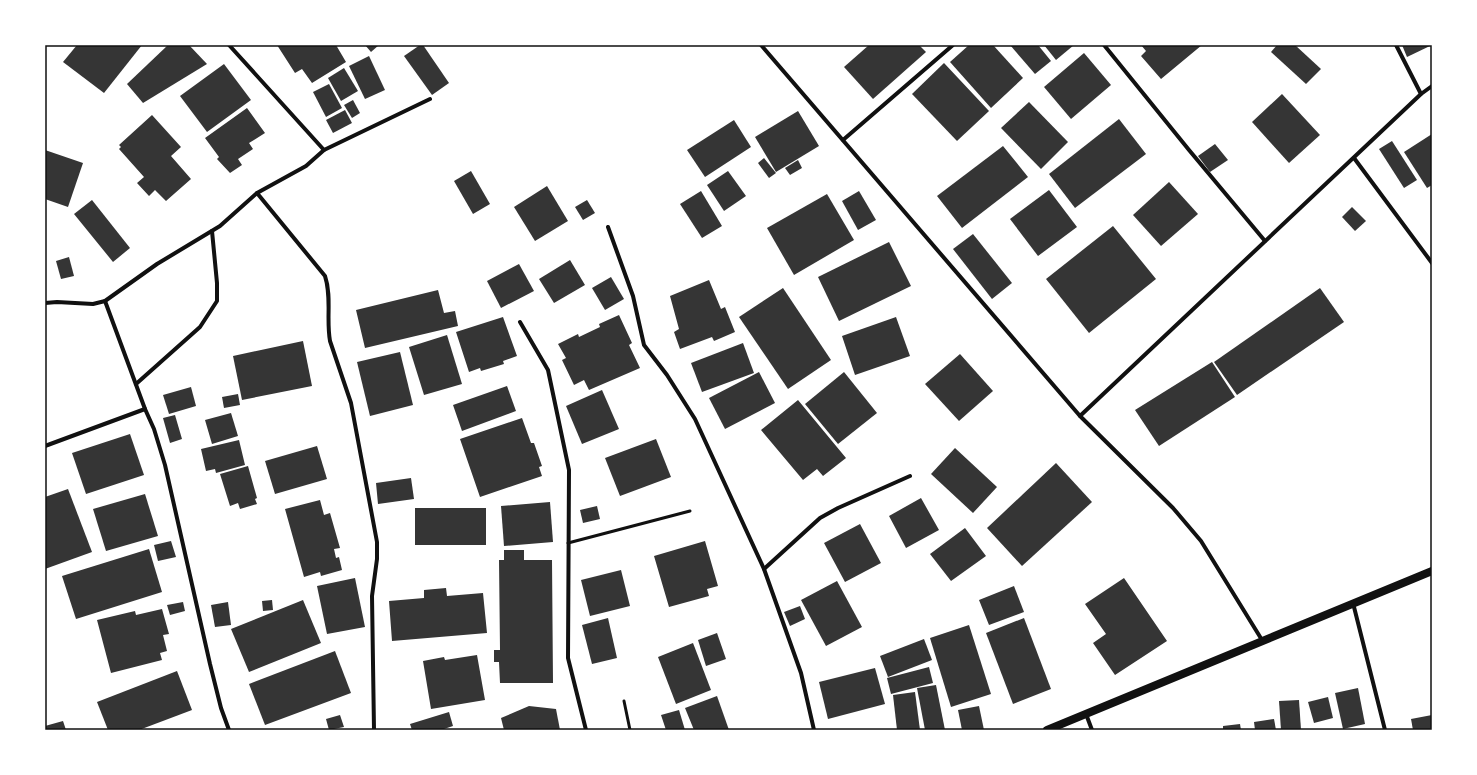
<svg xmlns="http://www.w3.org/2000/svg" width="1477" height="775" font-family="'DejaVu Sans',sans-serif">
<rect width="100%" height="100%" fill="#fff"/>
<!-- building -->
<g fill="#353535">
<polygon points="77,45 142,45 104,93 63,62"/>
<polygon points="168,45 189,45 207,64 143,103 127,84"/>
<polygon points="277,45 336,45 346,62 312,83 302,69 295,73"/>
<polygon points="365,45 379,45 371,52"/>
<polygon points="420,45 423,45 449,83 432,95 404,56"/>
<polygon points="869,45 919,45 926,52 873,99 844,67"/>
<polygon points="969,45 993,45 1023,78 991,108 950,62"/>
<polygon points="1010,45 1038,45 1051,61 1035,74"/>
<polygon points="1044,45 1074,45 1056,60"/>
<polygon points="1141,45 1202,45 1161,79 1141,56 1146,51"/>
<polygon points="1277,45 1295,45 1321,69 1306,84 1271,52"/>
<polygon points="1402,45 1432,45 1407,57"/>
<polygon points="1084,53 1111,85 1071,119 1044,87"/>
<polygon points="369,56 385,90 365,99 349,66"/>
<polygon points="944,63 989,111 957,141 912,94"/>
<polygon points="224,64 251,100 207,132 180,96"/>
<polygon points="344,68 358,91 341,101 328,78"/>
<polygon points="329,84 342,108 326,117 313,92"/>
<polygon points="1282,94 1320,135 1289,163 1252,122"/>
<polygon points="353,100 360,113 352,118 344,105"/>
<polygon points="1029,102 1068,142 1041,169 1001,128"/>
<polygon points="247,108 265,133 249,143 253,149 238,159 242,165 230,173 217,159 219,157 205,138"/>
<polygon points="345,110 352,123 333,133 326,120"/>
<polygon points="798,111 819,146 776,172 755,137"/>
<polygon points="152,115 181,147 171,156 191,179 166,201 155,190 149,196 137,183 144,177 119,149 121,147 119,145"/>
<polygon points="1119,119 1146,154 1075,208 1049,174"/>
<polygon points="734,120 751,147 705,177 687,150"/>
<polygon points="1432,134 1432,185 1427,188 1404,152"/>
<polygon points="1392,141 1417,180 1404,188 1379,149"/>
<polygon points="1215,144 1228,160 1210,172 1198,156"/>
<polygon points="1003,146 1028,177 962,228 937,196"/>
<polygon points="45,150 83,163 68,207 45,199"/>
<polygon points="764,158 776,173 769,178 758,163"/>
<polygon points="798,160 802,168 790,175 785,168"/>
<polygon points="471,171 490,204 473,214 454,181"/>
<polygon points="728,171 746,196 724,211 707,185"/>
<polygon points="1169,182 1198,214 1161,246 1133,215"/>
<polygon points="547,186 568,221 535,241 514,207"/>
<polygon points="1049,190 1077,227 1038,256 1010,219"/>
<polygon points="701,191 722,226 702,238 680,204"/>
<polygon points="859,191 876,220 858,230 842,201"/>
<polygon points="827,194 854,240 794,275 767,228"/>
<polygon points="92,200 130,248 113,262 74,214"/>
<polygon points="587,200 595,213 583,220 575,207"/>
<polygon points="1352,207 1366,221 1355,231 1342,217"/>
<polygon points="1113,226 1156,279 1089,333 1046,279"/>
<polygon points="973,234 1012,283 992,299 953,249"/>
<polygon points="889,242 911,286 839,321 818,277"/>
<polygon points="69,257 74,276 61,279 56,261"/>
<polygon points="570,260 585,285 554,303 539,279"/>
<polygon points="519,264 534,291 501,308 487,281"/>
<polygon points="611,277 624,299 605,310 592,288"/>
<polygon points="709,280 721,309 725,307 735,332 714,341 712,337 680,349 674,332 679,329 670,296"/>
<polygon points="783,288 831,360 788,389 739,317"/>
<polygon points="1320,288 1344,322 1237,395 1214,362"/>
<polygon points="438,290 444,313 455,311 458,326 365,348 356,310"/>
<polygon points="619,315 632,343 629,345 640,368 589,390 584,380 574,385 562,360 566,358 558,344 578,334 579,337 600,327 599,324"/>
<polygon points="503,317 517,356 503,361 504,364 481,371 480,368 469,372 456,332"/>
<polygon points="896,317 910,356 855,375 842,336"/>
<polygon points="447,335 462,384 424,395 409,347"/>
<polygon points="303,341 312,386 242,400 233,356"/>
<polygon points="743,343 754,373 702,392 691,363"/>
<polygon points="400,352 413,405 370,416 357,362"/>
<polygon points="960,354 993,391 959,421 925,384"/>
<polygon points="1212,362 1235,397 1159,446 1135,410"/>
<polygon points="759,372 775,403 725,429 709,398"/>
<polygon points="844,372 877,413 838,444 805,404"/>
<polygon points="507,386 516,411 462,431 453,405"/>
<polygon points="191,387 196,406 169,414 163,395"/>
<polygon points="602,390 619,429 582,444 566,406"/>
<polygon points="238,394 240,405 224,408 222,397"/>
<polygon points="798,400 846,458 823,476 817,469 803,480 761,430"/>
<polygon points="231,413 238,436 212,444 205,420"/>
<polygon points="175,415 182,439 170,443 163,418"/>
<polygon points="522,418 531,443 534,443 542,466 539,467 542,476 480,497 460,439"/>
<polygon points="130,434 144,475 86,494 72,453"/>
<polygon points="656,439 671,477 620,496 605,458"/>
<polygon points="239,440 245,465 216,473 215,469 206,471 201,449"/>
<polygon points="317,446 327,479 275,494 265,461"/>
<polygon points="955,448 997,487 973,513 931,474"/>
<polygon points="1056,463 1092,502 1022,566 987,528"/>
<polygon points="248,466 257,498 255,499 257,504 240,509 238,503 230,506 220,474"/>
<polygon points="411,478 414,499 378,504 376,483"/>
<polygon points="68,489 92,552 45,569 45,497"/>
<polygon points="145,494 158,536 106,551 93,509"/>
<polygon points="921,498 939,530 906,548 889,516"/>
<polygon points="320,500 324,515 330,513 340,548 334,549 336,558 339,557 342,570 321,576 320,572 304,577 285,509"/>
<polygon points="550,502 553,542 504,546 501,506"/>
<polygon points="597,506 600,519 583,523 580,510"/>
<rect x="415" y="508" width="71" height="37"/>
<polygon points="860,524 881,563 845,582 824,543"/>
<polygon points="965,528 986,556 951,581 930,554"/>
<polygon points="171,541 176,557 158,561 154,545"/>
<polygon points="705,541 718,586 707,589 709,596 669,607 654,556"/>
<polygon points="149,549 162,592 76,619 62,576"/>
<polygon points="504,550 524,550 524,560 552,560 553,683 500,683 499,662 494,662 494,650 500,650 499,560 504,560"/>
<polygon points="621,570 630,606 590,616 581,580"/>
<polygon points="355,578 365,627 327,634 317,586"/>
<polygon points="1124,578 1167,641 1115,675 1093,643 1106,634 1085,604"/>
<polygon points="837,581 862,627 826,646 801,600"/>
<polygon points="1014,586 1024,612 989,625 979,600"/>
<polygon points="446,588 447,596 483,593 487,633 392,641 389,601 424,598 424,590"/>
<polygon points="272,600 273,610 263,611 262,601"/>
<polygon points="303,600 321,643 249,672 231,629"/>
<polygon points="183,602 185,611 170,615 167,605"/>
<polygon points="228,602 231,625 215,627 211,605"/>
<polygon points="800,606 805,619 790,626 784,612"/>
<polygon points="162,609 169,634 163,635 167,651 160,653 162,660 111,673 97,620 135,611 136,615"/>
<polygon points="608,618 617,658 592,664 582,625"/>
<polygon points="1024,618 1051,689 1013,704 986,633"/>
<polygon points="969,625 991,694 951,707 930,638"/>
<polygon points="717,633 726,659 706,666 698,640"/>
<polygon points="924,639 932,660 888,677 880,656"/>
<polygon points="693,643 711,690 676,704 658,657"/>
<polygon points="335,651 351,693 265,725 249,684"/>
<polygon points="477,655 485,700 431,709 423,661 444,657 445,660"/>
<polygon points="929,667 933,683 891,694 887,678"/>
<polygon points="875,668 885,704 828,719 819,682"/>
<polygon points="177,671 192,710 139,730 108,730 97,702"/>
<polygon points="936,685 945,730 925,730 917,688"/>
<polygon points="1358,688 1365,724 1343,729 1335,693"/>
<polygon points="915,692 920,730 897,730 893,695"/>
<polygon points="717,696 729,730 694,730 685,708"/>
<polygon points="1328,697 1333,718 1314,723 1308,702"/>
<polygon points="1299,700 1301,730 1281,730 1279,701"/>
<polygon points="529,706 556,709 560,730 504,730 501,718"/>
<polygon points="979,706 984,730 962,730 958,710"/>
<polygon points="679,710 685,730 666,730 661,715"/>
<polygon points="449,712 453,726 441,730 412,730 410,724"/>
<polygon points="340,715 344,727 329,730 326,719"/>
<polygon points="1432,715 1432,730 1413,730 1411,719"/>
<polygon points="1274,719 1276,730 1255,730 1254,722"/>
<polygon points="63,721 66,730 45,730 45,726"/>
<polygon points="1240,724 1241,730 1223,730 1223,726"/>
</g>
<g fill="none" stroke-linecap="round" stroke-linejoin="round">
<!-- service -->
<g stroke="#111" stroke-width="3">
<polyline points="568,543 690,511"/>
<polyline points="624,701 630,730"/>
</g>
<!-- minor -->
<g stroke="#111" stroke-width="4">
<polyline points="229,45 324,150"/>
<polyline points="761,45 1080,416 1173,508 1201,541 1262,640"/>
<polyline points="1104,45 1189,150 1265,241"/>
<polyline points="1396,45 1421,94"/>
<polyline points="843,140 953,45"/>
<polyline points="1354,158 1432,263"/>
<path d="M 257,193 L 325,276 C 332,297 326,319 330,341 L 351,403 L 377,542 L 377,559 L 372,596 L 374,730"/>
<polyline points="608,227 633,296 644,345 667,375 695,419 764,569 801,673 814,730"/>
<polyline points="105,301 145,409 154,429 165,465 210,664 221,708 229,730"/>
<polyline points="45,303 57,302 93,304 105,301 157,264 220,226 257,193 306,166 324,150 430,99"/>
<polyline points="520,322 548,370 569,470 568,658 586,730"/>
<polyline points="136,384 200,327 217,301 217,283 212,231"/>
<polyline points="1080,416 1421,94 1432,86"/>
<polyline points="45,446 145,409"/>
<polyline points="764,569 820,518 838,508 910,476"/>
<polyline points="1353,603 1385,730"/>
<polyline points="1086,714 1092,730"/>
</g>
<!-- secondary -->
<polyline stroke="#111" stroke-width="8" points="1047,730 1432,571"/>
</g>
<!-- border -->
<rect width="1477" height="775" fill="none" stroke="#ffffff" stroke-width="92"/>
<rect x="46" y="46" width="1385" height="683" fill="none" stroke="#111" stroke-width="1.5"/>
</svg>
